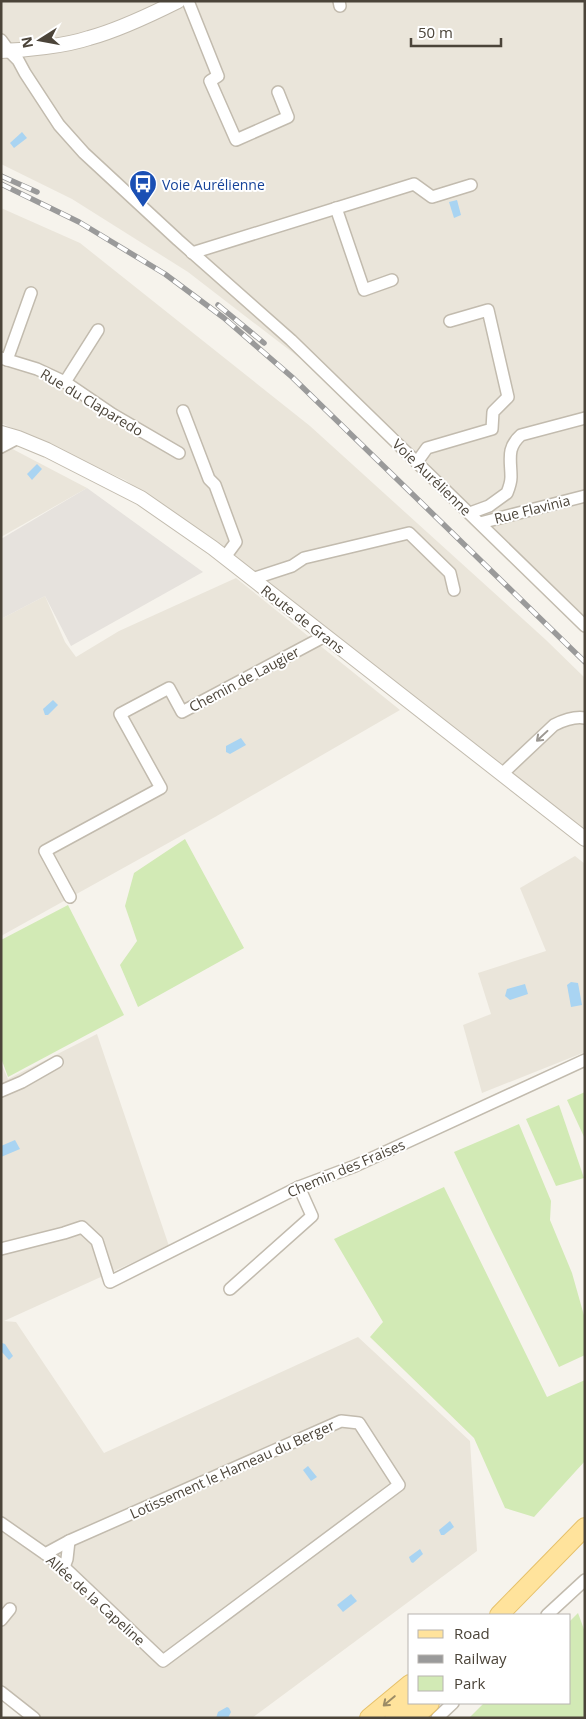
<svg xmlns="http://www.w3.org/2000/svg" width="586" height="1719" font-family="'Open Sans',sans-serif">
<rect width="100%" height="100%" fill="#f6f3ec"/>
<!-- residential -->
<g fill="#eae5da">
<polygon points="1,1 585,1 585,617 397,433 188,272 72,199 1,164"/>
<polygon points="1,208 80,243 310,426 546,640 585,678 585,832 225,551 125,480 1,423"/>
<polygon points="1,443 87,488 1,537"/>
<polygon points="236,578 400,710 215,817 1,936 1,619 45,596 65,642 76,657 119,631"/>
<polygon points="575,856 585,864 585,1052 482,1093 463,1025 491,1014 478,973 546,951 520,888"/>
<polygon points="97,1034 169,1246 4,1321 16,1322 104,1453 358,1337 470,1441 477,1551 252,1718 41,1718 1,1689 1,1063 8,1079"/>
</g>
<!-- industrial -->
<polygon fill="#e6e2dd" points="87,488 203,572 71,646 45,596 1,619 1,539"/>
<!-- green -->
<g fill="#d2eab5">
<polygon points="185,839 244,948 138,1007 120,965 137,941 125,906 134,873"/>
<polygon points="68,905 124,1015 8,1077 1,1058 1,940"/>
<polygon points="585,1092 585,1139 567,1100"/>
<polygon points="559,1105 584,1178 556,1186 526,1119"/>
<polygon points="519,1124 551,1201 550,1220 572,1273 585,1319 585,1355 559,1367 490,1228 454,1152"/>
<polygon points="444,1187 547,1397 585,1380 585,1461 534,1517 505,1508 474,1438 370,1337 383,1322 334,1239"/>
<polygon points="578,1613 585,1632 585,1718 469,1718 484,1703 570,1703 570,1621"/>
</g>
<!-- water -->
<g fill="#a9d4f2">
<polygon points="22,132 27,138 14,148 10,143"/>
<polygon points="457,200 461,215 454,218 449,202"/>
<polygon points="37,464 42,469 32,480 27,474"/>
<polygon points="53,700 58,705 48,715 45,715 43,709"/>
<polygon points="241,738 246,745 230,754 226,752 226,746"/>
<polygon points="571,982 578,983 582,1005 571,1007 567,985"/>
<polygon points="525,984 528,994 510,1000 505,996 507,989"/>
<polygon points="15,1140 20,1149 1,1157 1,1146"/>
<polygon points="2,1343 5,1344 13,1356 9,1360 1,1351"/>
<polygon points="308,1466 317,1477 311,1481 303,1470"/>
<polygon points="450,1521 454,1527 444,1535 441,1535 439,1530"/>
<polygon points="420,1549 423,1554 413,1563 411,1562 409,1557"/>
<polygon points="351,1594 357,1601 343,1612 337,1605"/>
<polygon points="227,1707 229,1708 231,1712 228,1718 216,1718 218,1712"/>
</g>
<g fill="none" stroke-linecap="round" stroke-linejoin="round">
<defs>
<g id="minor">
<polyline points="188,1 218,76 210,81 236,140 288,117 278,92"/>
<polyline points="339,1 340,6"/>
<polyline points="1,40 9,51 18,60 25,73 59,125 84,153 178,240 291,340 585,626"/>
<polyline points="336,208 364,290 392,280"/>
<polyline points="192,253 414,184 432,197 471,185"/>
<polyline points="1,358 37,369 65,382 112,414 179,453"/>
<polyline points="7,360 31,293"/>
<polyline points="65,382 98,330"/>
<polyline points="183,411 209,479 215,485 236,542 225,557"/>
<polyline points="1,447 18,438"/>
<polyline points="417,462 427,448 492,429 493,412 508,397 488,310 450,321"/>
<path d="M 470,513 L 489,506 L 507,493 C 509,488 511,482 511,477 C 511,460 506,448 521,435 L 585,418"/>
<polyline points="480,523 585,496"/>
<polyline points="252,579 292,566 304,558 409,533 450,573 454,590"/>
<path d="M 502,774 L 554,725 C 564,720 574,716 585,718"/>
<polyline points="70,897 45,851 161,788 120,714 169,688 182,712 325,636"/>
<polyline points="1,1091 22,1082 57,1062"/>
<polyline points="1,1249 64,1233 82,1227 97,1241 110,1282 299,1187 355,1166 585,1060"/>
<polyline points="230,1289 312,1216 299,1187"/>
<polyline points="1,1523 64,1567 163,1661 399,1485 359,1423 341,1421 69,1541 45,1554"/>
<polyline points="64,1567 67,1559 69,1541"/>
<polyline points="547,1615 585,1580"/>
<polyline points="1,1620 10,1609"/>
<polyline points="1,1692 34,1718"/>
<polyline points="437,1718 453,1703"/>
</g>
<g id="tertiary">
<path d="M 1,51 C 26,50 65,46 89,38 C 119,30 150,15 178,1"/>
<polyline points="1,433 18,438 47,450 141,498 213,548 585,839"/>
</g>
<g id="primary">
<polyline points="499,1615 585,1527"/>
<polyline points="369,1718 410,1684"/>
<polyline points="394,1718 411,1703"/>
<polyline points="414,1718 430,1703"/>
</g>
</defs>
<!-- minor casing -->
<use href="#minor" stroke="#c2bbae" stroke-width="14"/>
<!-- tertiary casing -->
<use href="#tertiary" stroke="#c2bbae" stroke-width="16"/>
<!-- primary casing -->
<use href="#primary" stroke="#e6c16a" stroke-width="20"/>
<!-- minor -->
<use href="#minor" stroke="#fff" stroke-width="11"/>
<!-- tertiary -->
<use href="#tertiary" stroke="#fff" stroke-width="14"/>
<!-- primary -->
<use href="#primary" stroke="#ffe39c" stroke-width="18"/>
<defs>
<g id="rail">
<polyline points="1,176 37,192"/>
<polyline points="1,184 79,222 165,274 224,318 292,377 585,662"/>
<polyline points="218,305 264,343"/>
</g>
</defs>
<!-- rail casing -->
<use href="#rail" stroke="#9a9a9a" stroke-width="5.5"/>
<!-- rail -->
<use href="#rail" stroke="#fff" stroke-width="4" stroke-dasharray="11" stroke-linecap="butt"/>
</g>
<!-- one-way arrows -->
<defs><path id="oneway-shaft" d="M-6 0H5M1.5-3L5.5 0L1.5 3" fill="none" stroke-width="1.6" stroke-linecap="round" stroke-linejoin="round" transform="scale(1.25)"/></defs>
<use stroke="#9c9892" href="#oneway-shaft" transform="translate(542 736) rotate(137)"/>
<use stroke="#9c8c66" href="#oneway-shaft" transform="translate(389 1701) rotate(140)"/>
<!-- icons -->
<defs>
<symbol id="bus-pin" viewBox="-11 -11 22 30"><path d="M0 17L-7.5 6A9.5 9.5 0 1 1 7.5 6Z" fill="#1a4fb4" stroke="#fff"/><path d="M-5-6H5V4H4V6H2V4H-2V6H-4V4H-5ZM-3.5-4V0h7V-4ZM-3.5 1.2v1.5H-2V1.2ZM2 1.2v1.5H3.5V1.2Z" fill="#fff"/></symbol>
</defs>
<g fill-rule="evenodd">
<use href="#bus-pin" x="127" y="168" width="32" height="43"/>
</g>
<g text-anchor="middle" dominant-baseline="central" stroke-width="4" stroke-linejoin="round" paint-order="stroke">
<!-- transit labels -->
<g font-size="14" fill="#164399" stroke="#fff" text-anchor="start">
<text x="162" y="184">Voie Aurélienne</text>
</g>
<!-- street labels -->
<g font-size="14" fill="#4b4439" stroke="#fff">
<text transform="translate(92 402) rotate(31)">Rue du Claparedo</text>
<text transform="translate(432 477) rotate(44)">Voie Aurélienne</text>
<text transform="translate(532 509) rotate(-14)">Rue Flavinia</text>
<text transform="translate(303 619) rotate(38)">Route de Grans</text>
<text transform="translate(244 679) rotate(-28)">Chemin de Laugier</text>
<text transform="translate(346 1168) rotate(-23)">Chemin des Fraises</text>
<text transform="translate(232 1469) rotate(-24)">Lotissement le Hameau du Berger</text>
<text transform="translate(96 1600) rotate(42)">Allée de la Capeline</text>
</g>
</g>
<!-- border -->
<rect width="586" height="1719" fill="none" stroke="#4b4439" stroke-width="5"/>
<!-- legend -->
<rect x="408" y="1614" width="162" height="90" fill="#ffffff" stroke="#b7b4b0"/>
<rect x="418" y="1630" width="25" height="8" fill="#ffe39c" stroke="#b7b4b0"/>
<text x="454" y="1639" font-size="15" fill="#4b4439">Road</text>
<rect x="418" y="1655" width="25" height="8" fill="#9a9a9a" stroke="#b7b4b0"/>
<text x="454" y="1664" font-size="15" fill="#4b4439">Railway</text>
<rect x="418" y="1676" width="25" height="15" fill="#d2eab5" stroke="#b7b4b0"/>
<text x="454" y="1689" font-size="15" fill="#4b4439">Park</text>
<!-- north arrow -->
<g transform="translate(40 40) rotate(259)" stroke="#ffffff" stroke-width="4" paint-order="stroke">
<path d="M0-4L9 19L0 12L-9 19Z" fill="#4b4439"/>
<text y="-8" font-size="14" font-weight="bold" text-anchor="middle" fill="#4b4439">N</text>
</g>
<!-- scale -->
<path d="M411 38v8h90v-8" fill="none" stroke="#4b4439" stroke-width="2.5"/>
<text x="418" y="38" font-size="15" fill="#4b4439" stroke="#ffffff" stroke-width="4" paint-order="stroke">50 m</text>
</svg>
